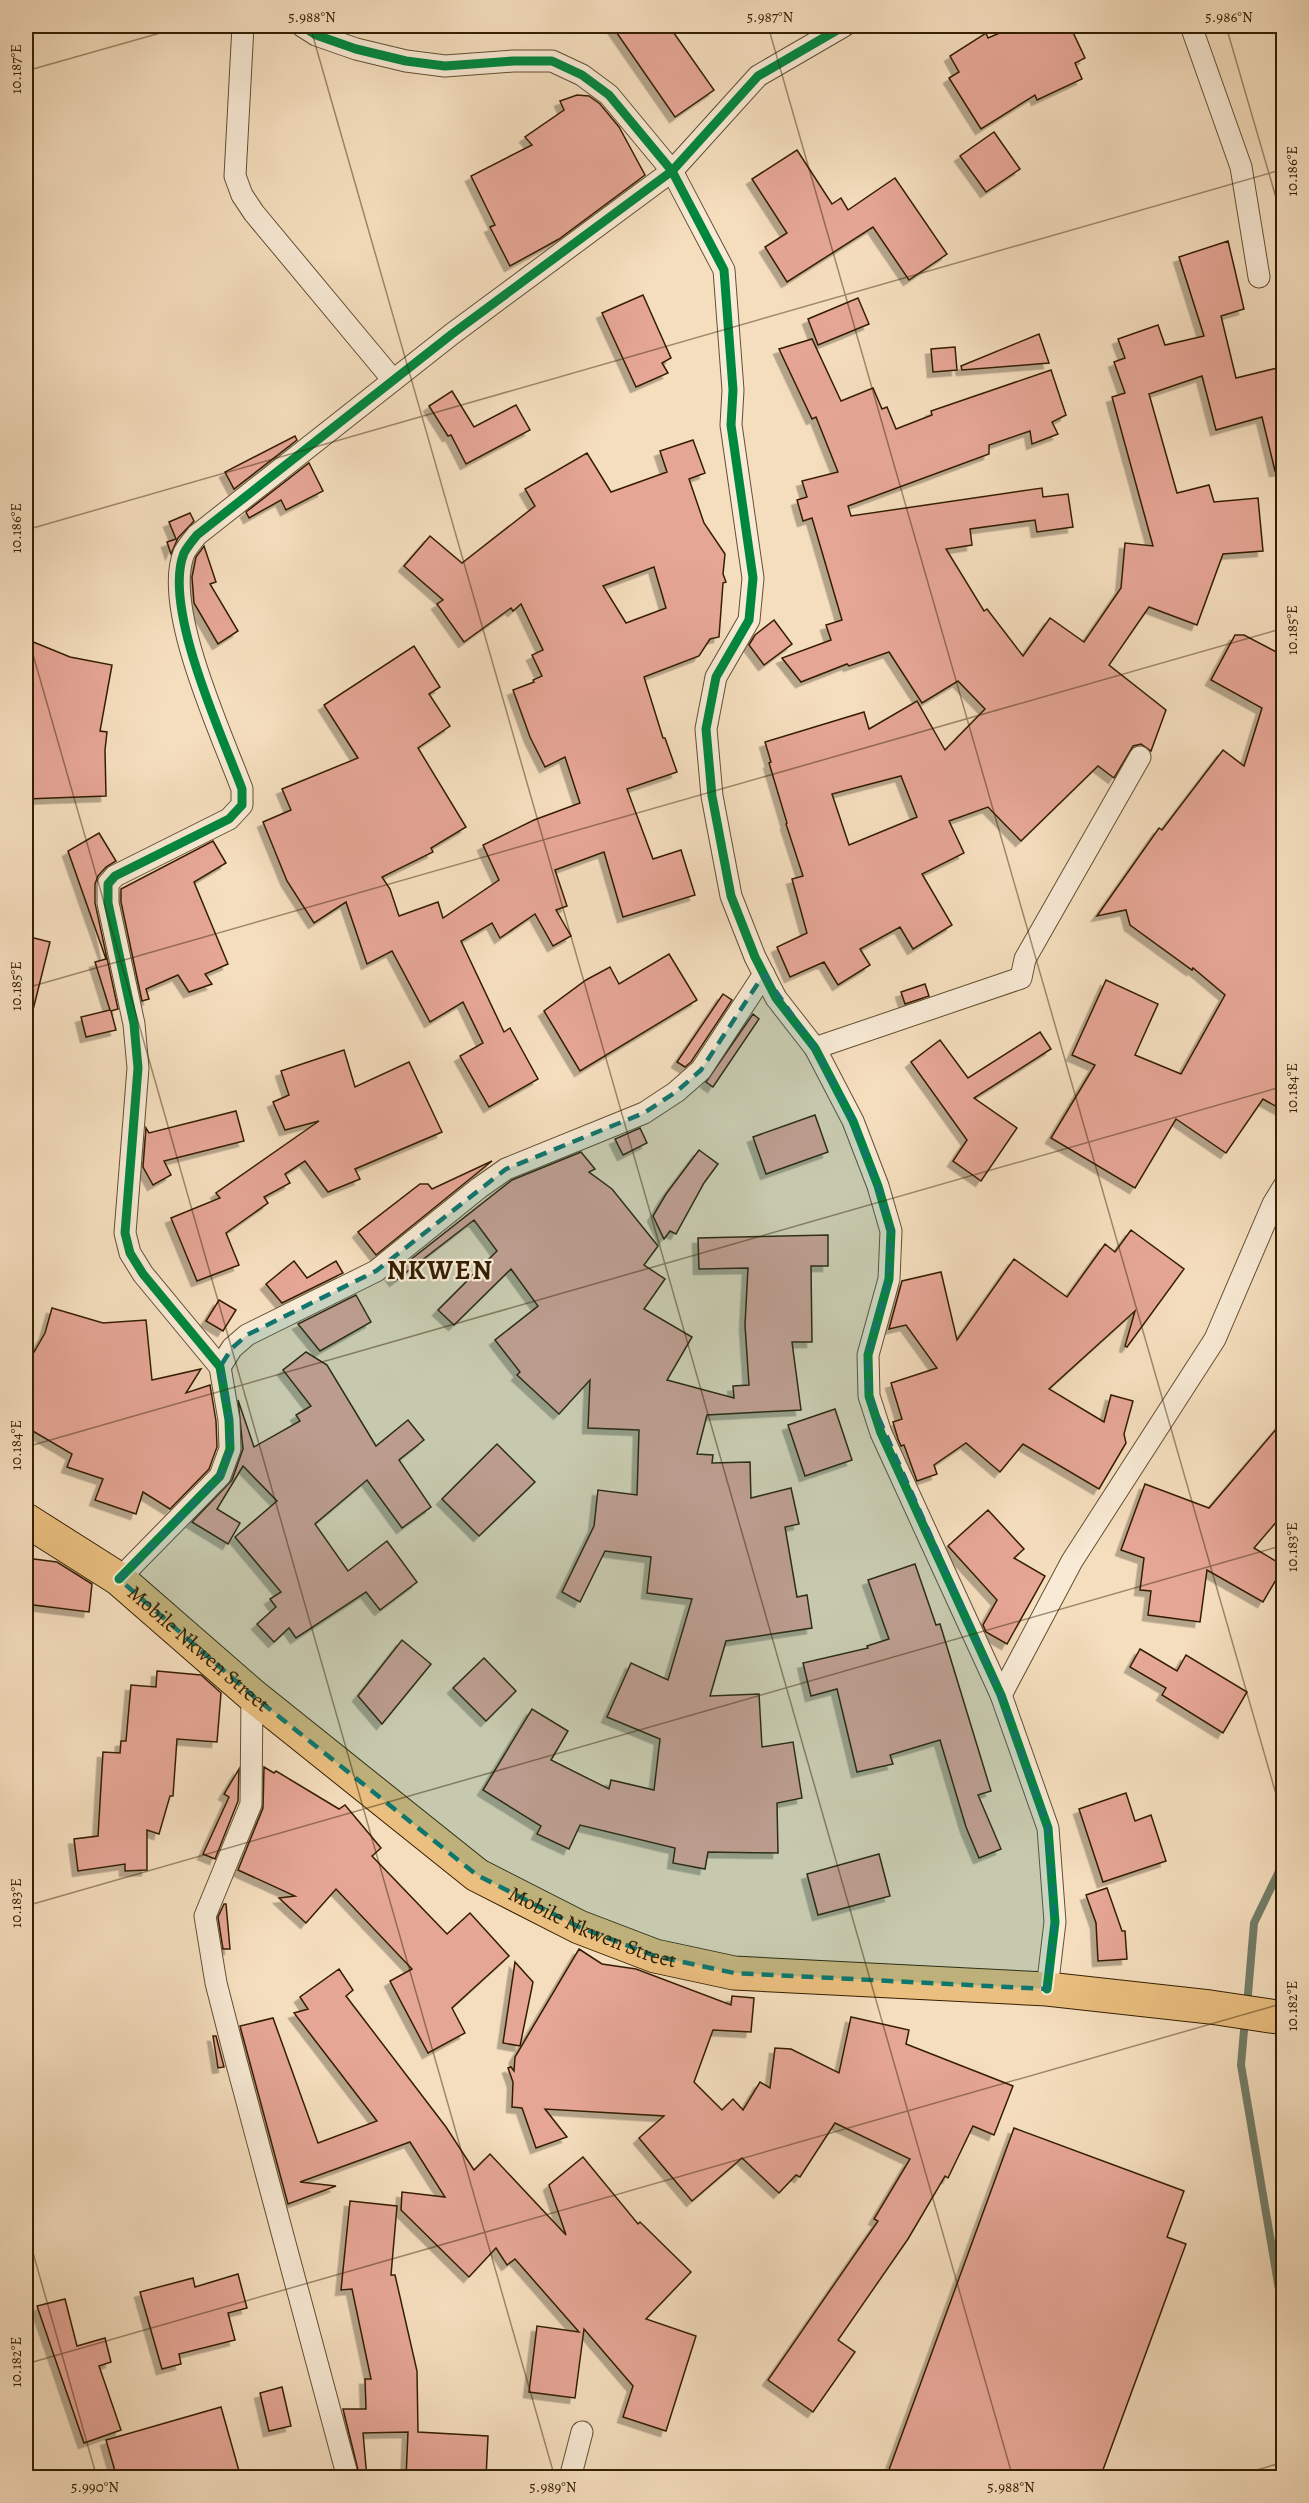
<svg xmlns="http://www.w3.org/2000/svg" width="1309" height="2503" font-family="Alegreya,serif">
<defs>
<filter id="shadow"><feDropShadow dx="-5.5" dy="5.5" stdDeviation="0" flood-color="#0004"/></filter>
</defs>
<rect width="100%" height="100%" fill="#f5debe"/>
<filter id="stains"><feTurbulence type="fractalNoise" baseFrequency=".00333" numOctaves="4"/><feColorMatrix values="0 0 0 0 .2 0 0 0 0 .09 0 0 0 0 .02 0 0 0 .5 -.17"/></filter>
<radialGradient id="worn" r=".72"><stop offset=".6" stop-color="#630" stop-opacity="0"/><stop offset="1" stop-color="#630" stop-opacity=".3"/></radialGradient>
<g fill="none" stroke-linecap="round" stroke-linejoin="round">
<!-- stream -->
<g stroke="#727d69" stroke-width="8">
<polyline points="1247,2006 1254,1923 1284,1861"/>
<polyline points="1245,2019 1241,2065 1284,2319"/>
</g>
</g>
<!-- building -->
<g fill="#e6a696" stroke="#341f02" stroke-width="1.5" fill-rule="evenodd" filter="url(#shadow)">
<polygon points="612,26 669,26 714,90 675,117"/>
<polygon points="1016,26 1070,26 1085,58 1075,63 1082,79 1037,100 1035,95 981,129 949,78 959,72 950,56 986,33 988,38"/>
<polygon points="577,95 589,96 600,104 619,127 645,175 559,239 510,266 490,227 495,225 471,176 532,145 525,137 564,110 560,101"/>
<polygon points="994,132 1020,169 986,192 960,156"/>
<polygon points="797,150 832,204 841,198 848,210 895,178 947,254 909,280 873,227 787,282 765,247 787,233 752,179"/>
<path d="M 1228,241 L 1244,309 L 1221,316 L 1236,378 L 1277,368 L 1284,394 L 1284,470 L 1275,471 L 1262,417 L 1216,430 L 1202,376 L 1149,394 L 1177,493 L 1209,485 L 1214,502 L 1258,498 L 1263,551 L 1223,554 L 1197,625 L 1149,607 L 1109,665 L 1166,710 L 1151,751 L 1141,744 L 1133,746 L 1114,778 L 1098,766 L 1021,841 L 988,807 L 949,821 L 964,853 L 922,874 L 952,925 L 913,949 L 900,927 L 860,949 L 870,965 L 838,985 L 824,962 L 790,977 L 777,947 L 807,933 L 792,879 L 803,876 L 786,824 L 787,823 L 769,763 L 771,762 L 765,742 L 864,712 L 869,729 L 917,701 L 945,750 L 985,709 L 958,681 L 922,703 L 889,652 L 849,666 L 847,664 L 801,682 L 782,658 L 831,640 L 826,625 L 842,620 L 812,518 L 803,521 L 797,500 L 807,497 L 802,481 L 838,472 L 816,417 L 812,419 L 779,349 L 812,339 L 841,401 L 873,388 L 882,409 L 887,407 L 896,429 L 932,415 L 931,411 L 1051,370 L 1066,415 L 1052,422 L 1058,434 L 1032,444 L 1030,431 L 989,445 L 989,454 L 848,506 L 851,516 L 1042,488 L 1043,497 L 1068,494 L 1073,527 L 1037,532 L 1035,520 L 970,529 L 972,545 L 946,549 L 984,611 L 987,609 L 1023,656 L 1050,618 L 1084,642 L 1121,588 L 1125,543 L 1153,546 L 1112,397 L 1125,393 L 1114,362 L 1125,358 L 1118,339 L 1158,325 L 1165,345 L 1204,336 L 1179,257 ZM 901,776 L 917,817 L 849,845 L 832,794 Z"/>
<polygon points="643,295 671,358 662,363 668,373 636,387 602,313"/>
<polygon points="858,298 869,324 818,345 808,319"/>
<polygon points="1039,334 1049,363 962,370 961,366"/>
<polygon points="955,347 957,370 933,372 931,349"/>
<polygon points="452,391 474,427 516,405 530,430 466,464 451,435 448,436 429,406"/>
<polygon points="295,436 297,440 234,489 225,472"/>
<path d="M 693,440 L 705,473 L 689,479 L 704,523 L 725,554 L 723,574 L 726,582 L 723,583 L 719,637 L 710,639 L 699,656 L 644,677 L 663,738 L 665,738 L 677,772 L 627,789 L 653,859 L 681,850 L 695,895 L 623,917 L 604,852 L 555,870 L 567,906 L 556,910 L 571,936 L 553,946 L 535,914 L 500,938 L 492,923 L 461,941 L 504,1032 L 510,1028 L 538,1079 L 489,1107 L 460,1056 L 483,1043 L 463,1002 L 430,1022 L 392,951 L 367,964 L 346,902 L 314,923 L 287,881 L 263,822 L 291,810 L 282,789 L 358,758 L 324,705 L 414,646 L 440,687 L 429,694 L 450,726 L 418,748 L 466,827 L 431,848 L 433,852 L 382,877 L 390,889 L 399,916 L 438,902 L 443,918 L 499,880 L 483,845 L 534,820 L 580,803 L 565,757 L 545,767 L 530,737 L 513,690 L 534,682 L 533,680 L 542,676 L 532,655 L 543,650 L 521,604 L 513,611 L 511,608 L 464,642 L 437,604 L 443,600 L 404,566 L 430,536 L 462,563 L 535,506 L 525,489 L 587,453 L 611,492 L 667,472 L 660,451 ZM 654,567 L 666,608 L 626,623 L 603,586 Z"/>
<polygon points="309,463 323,491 286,510 281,500 249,518 246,512"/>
<polygon points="190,513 194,521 178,538 171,554 167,542 176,539 169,522"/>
<polygon points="204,546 216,582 210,584 238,631 218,644 194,603 192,577 196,557"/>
<polygon points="774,620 792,644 764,665 749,645 755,635"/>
<polygon points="1235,635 1244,635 1284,656 1284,1111 1263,1099 1226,1153 1176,1119 1135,1188 1051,1138 1095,1065 1072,1055 1106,980 1158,1004 1135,1055 1181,1074 1225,995 1193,968 1192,970 1130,925 1126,910 1097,916 1159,828 1162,830 1223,750 1244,766 1262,708 1211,680"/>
<polygon points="26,639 70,657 112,665 100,731 107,732 105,750 106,796 26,799"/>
<polygon points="99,833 116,861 106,867 98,876 95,884 95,903 118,1009 111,1011 116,1030 86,1037 81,1017 110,1010 95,962 106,959 68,851"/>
<polygon points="213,841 226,863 194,882 228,964 205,974 212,984 189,992 178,975 146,989 149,999 142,1001 121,902 121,889"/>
<polygon points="26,936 50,942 33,1010 26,1009"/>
<polygon points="669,954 697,1000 580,1071 544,1011 586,980 610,967 619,984"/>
<polygon points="925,984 929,996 905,1004 901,992"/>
<polygon points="723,994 732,1000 691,1062 685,1067 677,1062"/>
<polygon points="753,1014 759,1019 713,1087 706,1082"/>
<polygon points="1040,1032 1051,1049 974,1098 1017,1128 981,1181 953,1161 967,1140 911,1062 940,1040 968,1078"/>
<polygon points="344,1050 355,1087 409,1062 442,1132 355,1169 360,1179 328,1192 305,1161 285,1174 290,1183 264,1197 268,1203 226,1233 239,1265 197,1281 171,1218 220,1198 216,1193 319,1121 285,1130 273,1102 289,1095 281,1071"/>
<polygon points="236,1111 244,1141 164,1161 171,1175 153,1185 143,1167 146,1128 149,1133"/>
<polygon points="815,1115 828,1152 766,1174 753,1137"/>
<polygon points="640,1128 647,1143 623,1155 615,1139"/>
<polygon points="699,1150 718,1164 704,1183 676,1234 670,1231 664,1239 653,1216 666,1194"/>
<polygon points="581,1152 595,1169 589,1172 612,1189 658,1246 644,1265 665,1279 644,1309 692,1337 667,1380 734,1398 733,1386 749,1385 745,1325 748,1268 699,1269 698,1238 828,1235 828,1266 811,1266 812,1342 792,1342 801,1410 707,1415 697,1454 713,1455 712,1463 750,1462 751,1498 791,1488 799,1524 785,1527 797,1597 807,1595 812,1628 726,1641 710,1696 759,1694 762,1747 793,1742 802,1798 777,1803 778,1853 708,1852 705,1869 673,1863 675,1848 580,1825 569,1849 537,1834 541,1826 483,1790 532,1709 568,1731 551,1760 609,1789 611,1780 654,1790 660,1739 607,1717 631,1663 668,1680 692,1599 647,1593 651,1557 605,1551 580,1602 562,1592 594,1526 598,1490 637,1495 639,1430 588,1428 590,1380 559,1414 517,1375 520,1372 495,1340 538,1306 511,1269 454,1325 438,1310 497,1251 474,1220 395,1281 391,1275 512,1180"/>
<polygon points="492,1161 376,1255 358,1232 420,1184 428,1184 432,1189"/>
<polygon points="1131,1230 1184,1269 1127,1347 1125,1346 1135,1311 1049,1389 1104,1422 1111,1395 1133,1401 1124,1434 1126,1443 1099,1489 1023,1444 1000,1472 966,1443 934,1465 937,1474 917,1481 904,1445 901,1446 898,1439 893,1422 902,1419 891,1383 937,1368 906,1325 889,1329 902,1281 941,1272 957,1340 1014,1259 1067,1297 1105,1244 1115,1252"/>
<polygon points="294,1261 307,1278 336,1261 343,1273 282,1303 266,1284"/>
<polygon points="356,1295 371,1322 320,1351 298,1324"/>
<polygon points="219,1300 236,1310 223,1331 206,1321"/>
<polygon points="52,1308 103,1323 146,1320 152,1380 201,1369 186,1393 210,1385 216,1421 217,1447 209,1469 170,1509 143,1492 136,1514 95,1500 103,1479 67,1467 72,1454 26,1427 26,1366 45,1333"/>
<polygon points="306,1352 327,1365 376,1446 408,1420 424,1440 399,1460 431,1507 402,1528 367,1480 315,1524 348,1571 387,1541 417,1582 380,1610 366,1592 296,1638 289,1628 274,1642 257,1624 276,1607 270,1599 281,1592 235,1537 277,1501 243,1466 217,1509 240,1523 228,1544 192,1522 232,1480 243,1449 238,1400 254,1447 300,1421 296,1415 311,1406 283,1370"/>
<polygon points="835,1409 852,1460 805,1476 788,1425"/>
<polygon points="1284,1420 1284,1513 1254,1548 1284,1566 1263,1602 1207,1570 1200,1622 1148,1615 1151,1591 1140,1590 1144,1558 1121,1550 1145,1484 1209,1508"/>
<polygon points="497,1444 535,1482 479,1536 442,1499"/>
<polygon points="988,1510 1024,1549 1014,1558 1045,1576 1007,1644 986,1632 983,1625 997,1600 948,1546"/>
<polygon points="26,1558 57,1562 92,1584 89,1612 26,1604"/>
<polygon points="915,1564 936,1625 940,1624 991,1791 978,1795 1001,1849 979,1858 966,1827 940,1740 890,1755 893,1764 857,1772 837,1689 811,1696 803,1663 868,1648 867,1646 889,1639 868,1580"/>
<polygon points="402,1640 431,1664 382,1724 358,1696"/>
<polygon points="1140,1649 1177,1671 1186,1655 1247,1692 1223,1733 1162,1695 1166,1688 1130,1667"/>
<polygon points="484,1658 516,1691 486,1721 453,1688"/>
<polygon points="157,1671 201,1675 221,1693 217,1742 177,1739 173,1796 170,1796 159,1834 147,1830 147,1870 125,1871 125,1864 78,1871 74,1839 98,1836 103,1752 120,1753 121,1741 126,1741 131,1685 156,1687"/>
<polygon points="264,1767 274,1773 276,1771 339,1809 345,1805 381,1848 372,1856 447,1934 470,1913 509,1956 452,2008 465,2033 428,2053 390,1981 412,1969 336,1889 306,1923 279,1898 295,1896 238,1870 263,1808"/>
<polygon points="239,1769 238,1801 215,1859 203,1854 229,1797 224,1794"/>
<polygon points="1126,1793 1135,1821 1151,1815 1166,1861 1103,1882 1079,1809"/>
<polygon points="879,1854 890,1896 818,1915 807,1874"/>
<polygon points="1107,1888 1122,1931 1125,1931 1127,1959 1098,1961 1096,1923 1086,1895"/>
<polygon points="224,1904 226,1904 230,1949 223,1949 218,1917"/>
<polygon points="579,1949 602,1964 636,1969 731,2005 732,1996 754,1998 751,2032 713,2030 694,2082 722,2110 733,2099 743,2110 760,2082 770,2088 775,2048 791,2049 839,2073 851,2017 909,2030 906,2044 1013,2086 994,2135 973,2126 948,2178 945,2176 908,2239 838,2340 855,2352 813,2412 768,2380 878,2221 874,2219 910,2159 835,2123 800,2177 796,2175 779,2193 742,2158 692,2201 639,2138 664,2116 545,2109 567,2137 536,2148 522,2108 512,2107 513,2082 508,2068 511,2067 514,2071 515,2057"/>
<polygon points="515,1962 533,1982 520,2046 503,2043"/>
<polygon points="339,1969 353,1990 346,1996 446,2127 474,2170 490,2154 566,2235 549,2185 583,2157 638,2224 640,2222 691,2272 646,2319 696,2336 666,2431 623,2417 633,2386 584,2329 575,2398 529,2392 537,2326 579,2332 515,2259 507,2265 496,2248 469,2277 401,2210 402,2192 445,2197 410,2142 300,2182 336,2186 288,2204 240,2026 273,2018 318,2143 377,2121 294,2013 308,2009 300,1997"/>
<polygon points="213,2036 216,2036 224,2067 218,2068"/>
<polygon points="1014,2128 1184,2191 1167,2237 1186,2244 1100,2478 886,2478"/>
<polygon points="350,2201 397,2206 391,2275 395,2275 417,2371 418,2432 488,2436 486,2478 406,2478 408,2432 363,2433 367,2478 360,2478 343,2409 366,2409 365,2379 371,2379 352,2289 341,2290"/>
<polygon points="238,2274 247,2308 228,2313 235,2340 179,2354 181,2364 162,2369 140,2292 193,2278 195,2287"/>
<polygon points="65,2299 77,2346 105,2338 111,2362 99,2366 121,2430 84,2443 37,2306"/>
<polygon points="282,2387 291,2426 269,2431 260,2393"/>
<polygon points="221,2407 241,2478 117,2478 106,2440"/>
</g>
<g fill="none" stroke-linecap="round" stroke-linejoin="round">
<defs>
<g id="minor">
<polyline points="243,26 235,176 242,195 254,213 393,380"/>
<polyline points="302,26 316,35 356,49 406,61 445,66 513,61 552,61 582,75 609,95 672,171 724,270 733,390 731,425 753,578 749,620 716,677 706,729 712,796 731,896 755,957 776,998 815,1048 853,1121 878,1186 891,1231 889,1279 868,1355 869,1396 881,1433 1001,1695 1048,1828 1055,1922 1047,1989"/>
<polyline points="1191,26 1241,167 1259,277"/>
<polyline points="815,1048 1021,978 1025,959 1140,757"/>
<polyline points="220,1367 232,1348 247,1335 376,1271 479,1188 506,1169 644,1113 676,1092 701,1070 764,974"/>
<path d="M 119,1579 L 220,1476 L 230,1449 L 229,1420 L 220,1367 L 143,1274 L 130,1253 L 125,1233 L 138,1068 L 134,1024 L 108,903 L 108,884 L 115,876 L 229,819 L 242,805 L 242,789 C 222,735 162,607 184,553 C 187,547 193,540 197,535 L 452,334 L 672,171 L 758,76 L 844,26"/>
<polyline points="252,1695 251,1804 205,1916 216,1983 235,2057 348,2478"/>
<polyline points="1001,1695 1072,1561 1215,1339 1273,1204 1284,1186"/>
<polyline points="570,2478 582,2432"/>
</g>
<g id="trunk">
<path id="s1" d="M 26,1520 L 119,1579 L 252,1695 L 477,1875 L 579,1927 L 655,1956 L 734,1973 L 1047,1989 L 1210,2007 L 1284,2018"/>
</g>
</defs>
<!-- minor casing -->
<use href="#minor" stroke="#644f31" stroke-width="23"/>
<!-- trunk casing -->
<use href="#trunk" stroke="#341f02" stroke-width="35"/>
<!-- minor -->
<use href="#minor" stroke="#f8ead5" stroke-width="21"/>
<!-- trunk -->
<use href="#trunk" stroke="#eabf7f" stroke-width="33"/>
<defs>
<g id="cycleway">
<polyline points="302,26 316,35 356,49 406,61 445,66 513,61 552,61 582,75 609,95 672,171 724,270 733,390 731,425 753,578 749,620 716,677 706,729 712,796 731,896 755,957 776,998 815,1048 853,1121 878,1186 891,1231 889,1279 868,1355 869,1396 881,1433 1001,1695 1048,1828 1055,1922 1047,1989"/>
<path d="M 119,1579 L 220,1476 L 230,1449 L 229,1420 L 220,1367 L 143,1274 L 130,1253 L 125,1233 L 138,1068 L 134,1024 L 108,903 L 108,884 L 115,876 L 229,819 L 242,805 L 242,789 C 222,735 162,607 184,553 C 187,547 193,540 197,535 L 452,334 L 672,171 L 758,76 L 844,26"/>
</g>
</defs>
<!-- cycleway casing -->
<use href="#cycleway" stroke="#f8ead5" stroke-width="13"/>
<!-- cycleway -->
<use href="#cycleway" stroke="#00873e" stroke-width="9"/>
</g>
<!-- marked area -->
<path fill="#0f766e" fill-opacity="0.2" stroke="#0f766e" stroke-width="4.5" stroke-dasharray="12 8" stroke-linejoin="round" d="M 764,974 L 815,1048 L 853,1121 L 878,1186 L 891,1231 L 889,1279 L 868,1355 L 869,1396 L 1001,1695 L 1048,1828 L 1055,1922 L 1047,1989 L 734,1973 L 655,1956 L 579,1927 L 477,1875 L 252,1695 L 119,1579 L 220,1476 L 230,1449 L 229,1420 L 220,1367 L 232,1348 L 247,1335 L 376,1271 L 506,1169 L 644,1113 L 676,1092 L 701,1070 Z"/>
<!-- ticks -->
<path fill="none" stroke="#341f02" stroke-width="1.5" stroke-opacity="0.45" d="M 310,26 L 1013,2478M 768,26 L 1284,1822M 1226,26 L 1284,225M 26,71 L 185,26M 26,530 L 1284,169M 26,630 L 555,2478M 26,988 L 1284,628M 26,1447 L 1284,1086M 26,1906 L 1284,1545M 26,2228 L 97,2478M 26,2364 L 1284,2003M 1230,2478 L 1284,2462"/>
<g text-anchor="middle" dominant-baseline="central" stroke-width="4.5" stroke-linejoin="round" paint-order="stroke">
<!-- street labels -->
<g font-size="21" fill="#341f02" stroke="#f8ead5">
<text stroke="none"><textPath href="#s1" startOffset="216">Mobile Nkwen Street</textPath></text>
<text stroke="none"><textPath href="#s1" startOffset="702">Mobile Nkwen Street</textPath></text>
</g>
<!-- district labels -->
<g font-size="27" font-weight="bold" letter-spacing="1.5" fill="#341f02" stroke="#f8ead5">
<text x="440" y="1270">NKWEN</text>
</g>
</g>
<!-- margin -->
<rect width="1309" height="2503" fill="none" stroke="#f5debe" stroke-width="66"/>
<rect x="33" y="33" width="1243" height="2437" fill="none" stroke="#341f02" stroke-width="2"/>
<g font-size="15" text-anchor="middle" fill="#341f02">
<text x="312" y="22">5.988°N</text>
<text x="770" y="22">5.987°N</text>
<text x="1229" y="22">5.986°N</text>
<text transform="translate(16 69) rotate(-90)" y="5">10.187°E</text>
<text transform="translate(1292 171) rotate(-90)" y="5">10.186°E</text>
<text transform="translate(16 528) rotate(-90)" y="5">10.186°E</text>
<text transform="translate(1292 630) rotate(-90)" y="5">10.185°E</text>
<text transform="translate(16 986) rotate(-90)" y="5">10.185°E</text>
<text transform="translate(1292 1088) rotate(-90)" y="5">10.184°E</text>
<text transform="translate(16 1445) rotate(-90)" y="5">10.184°E</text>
<text transform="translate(1292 1547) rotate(-90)" y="5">10.183°E</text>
<text transform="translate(16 1903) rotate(-90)" y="5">10.183°E</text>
<text transform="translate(1292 2006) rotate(-90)" y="5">10.182°E</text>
<text transform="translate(16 2362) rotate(-90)" y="5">10.182°E</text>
<text x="95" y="2492">5.990°N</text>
<text x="553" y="2492">5.989°N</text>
<text x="1011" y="2492">5.988°N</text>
</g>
<rect width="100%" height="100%" filter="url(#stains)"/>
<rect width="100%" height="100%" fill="url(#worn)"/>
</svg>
